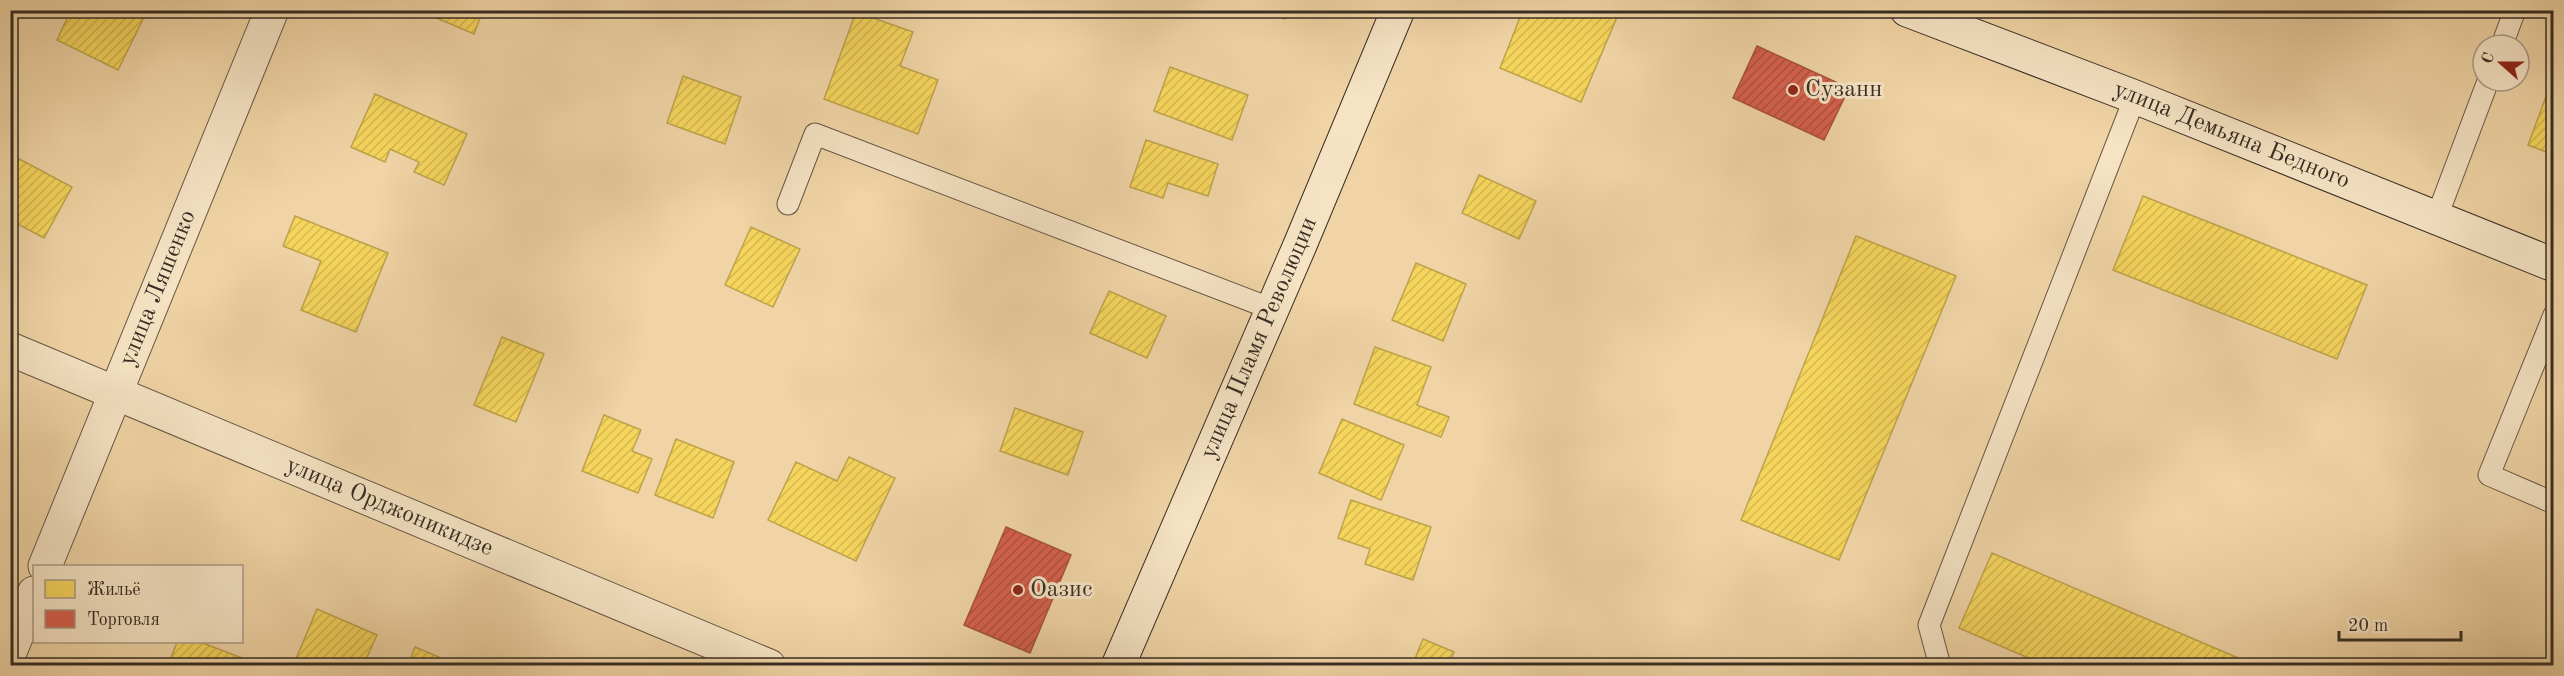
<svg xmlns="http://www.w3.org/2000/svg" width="2564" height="676" font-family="'Old Standard TT',serif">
<defs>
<pattern id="homes-hatch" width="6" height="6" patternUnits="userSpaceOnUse" patternTransform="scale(1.5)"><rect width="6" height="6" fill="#f6d55c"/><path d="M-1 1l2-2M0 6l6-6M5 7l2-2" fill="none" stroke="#d4b750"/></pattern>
<pattern id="shops-hatch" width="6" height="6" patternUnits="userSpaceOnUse" patternTransform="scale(1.5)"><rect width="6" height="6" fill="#d6604d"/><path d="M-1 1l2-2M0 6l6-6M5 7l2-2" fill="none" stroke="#ae5040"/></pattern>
</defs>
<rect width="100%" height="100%" fill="#f0d4a5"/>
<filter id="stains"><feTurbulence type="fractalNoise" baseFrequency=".00333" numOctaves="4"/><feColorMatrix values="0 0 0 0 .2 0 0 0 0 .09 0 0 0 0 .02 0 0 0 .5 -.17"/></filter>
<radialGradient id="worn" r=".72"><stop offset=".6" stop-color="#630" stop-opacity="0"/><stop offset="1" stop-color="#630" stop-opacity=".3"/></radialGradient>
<!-- homes -->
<g fill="url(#homes-hatch)" stroke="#bda34b" stroke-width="1.5">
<polygon points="71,10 131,10 144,17 118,70 57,40"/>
<polygon points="418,10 483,10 474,34"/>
<polygon points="1258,10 1287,10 1285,19"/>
<polygon points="1523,10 1620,10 1581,102 1500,68"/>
<polygon points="856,12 913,32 900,66 938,80 918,134 824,99"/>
<polygon points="1170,67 1248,95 1232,140 1154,111"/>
<polygon points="2554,75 2554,155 2528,145"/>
<polygon points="683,76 741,97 725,144 667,123"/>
<polygon points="375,94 467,134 444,185 414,172 419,162 390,149 385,162 351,147"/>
<polygon points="1146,140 1218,164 1208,196 1168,183 1163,198 1130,187"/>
<polygon points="10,154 72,187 44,238 10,220"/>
<polygon points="1479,175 1536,201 1519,239 1462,213"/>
<polygon points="2143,196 2367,285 2337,359 2113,270"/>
<polygon points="295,216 388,253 356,332 301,310 321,261 283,246"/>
<polygon points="751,227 800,249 773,307 725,285"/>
<polygon points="1856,236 1956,276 1839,560 1741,520"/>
<polygon points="1416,263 1466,284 1443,341 1392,320"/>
<polygon points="1109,291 1166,316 1147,358 1090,333"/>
<polygon points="502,337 544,354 516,422 474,405"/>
<polygon points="1375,347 1431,367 1417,405 1449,417 1441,437 1354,404"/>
<polygon points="1015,408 1083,432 1068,475 1000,451"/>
<polygon points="604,415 641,430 632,451 652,459 638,493 582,471"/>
<polygon points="1342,419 1404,445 1381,500 1319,473"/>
<polygon points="676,439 734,462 713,518 655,495"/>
<polygon points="849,457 895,478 856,561 768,520 796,462 837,481"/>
<polygon points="1351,500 1431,527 1413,580 1365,564 1370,549 1338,538"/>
<polygon points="1992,553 2257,666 2047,666 1959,628"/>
<polygon points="317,609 377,635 363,666 306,666 295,661"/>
<polygon points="1423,639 1454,652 1448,666 1412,666"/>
<polygon points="177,642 200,642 263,666 168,666"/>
<polygon points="415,647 460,666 408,666"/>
</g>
<!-- shops -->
<g fill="url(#shops-hatch)" stroke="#a65141" stroke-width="1.5">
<polygon points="1757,46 1849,88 1824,140 1733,98"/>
<polygon points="1006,527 1071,555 1030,653 964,625"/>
</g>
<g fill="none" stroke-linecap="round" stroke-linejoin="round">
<defs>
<g id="lane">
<polyline points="2502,45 2515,10"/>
<polyline points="788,204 815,134 1272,309"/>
<polyline points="2436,219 2488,81"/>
<polyline points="2554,315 2489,475 2554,503"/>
<polyline points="1940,666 1929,625 2135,97"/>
</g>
<g id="street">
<path id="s1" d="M 10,349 L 769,666"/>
<path id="s2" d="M 45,566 L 272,10"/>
<polyline points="10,652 34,593"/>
</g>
<g id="secondary">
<path id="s3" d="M 1907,10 L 2135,97 L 2554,265"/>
<path id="s4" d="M 1118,666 L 1300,245 L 1398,10"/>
</g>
</defs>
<!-- lane casing -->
<use href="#lane" stroke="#655744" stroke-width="23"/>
<!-- street casing -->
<use href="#street" stroke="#655744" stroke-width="35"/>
<!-- secondary casing -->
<use href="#secondary" stroke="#372d24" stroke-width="35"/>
<!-- lane -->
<use href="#lane" stroke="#f5e3c4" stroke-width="21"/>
<!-- street -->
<use href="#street" stroke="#f5e3c4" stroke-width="33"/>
<!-- secondary -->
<use href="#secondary" stroke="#f5e3c4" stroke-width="33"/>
</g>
<!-- markers -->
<g fill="#8f2418" stroke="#f5e3c4" stroke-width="2">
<circle cx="1793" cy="90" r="6"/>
<circle cx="1018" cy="590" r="6"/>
</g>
<g text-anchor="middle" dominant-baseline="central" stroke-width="6" stroke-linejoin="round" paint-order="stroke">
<!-- poi labels -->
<g font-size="24" fill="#372d24" stroke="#f5e3c4" text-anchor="start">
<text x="1805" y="90">Сузанн</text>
<text x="1030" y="590">Оазис</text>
</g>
<!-- street labels -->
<g font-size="24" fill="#372d24" stroke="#f5e3c4">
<text stroke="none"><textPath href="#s3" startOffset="348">улица Демьяна Бедного</textPath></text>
<text stroke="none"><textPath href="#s2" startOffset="300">улица Ляшенко</textPath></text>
<text stroke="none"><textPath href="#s4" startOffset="357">улица Пламя Революции</textPath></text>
<text stroke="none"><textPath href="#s1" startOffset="411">улица Орджоникидзе</textPath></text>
</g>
</g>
<!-- margin -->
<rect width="2564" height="676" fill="none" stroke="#f0d4a5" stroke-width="36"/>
<rect x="12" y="12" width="2540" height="652" fill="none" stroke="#372d24" stroke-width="3"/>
<rect x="18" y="18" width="2528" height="640" fill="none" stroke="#372d24" stroke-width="1.5"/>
<!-- legend -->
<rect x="33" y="565" width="210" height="78" fill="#f5e3c4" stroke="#a99a84" stroke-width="1.5"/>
<rect x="45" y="580" width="30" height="18" fill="#f6d55c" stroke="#a99a84" stroke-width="1.5"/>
<text x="87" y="595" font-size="18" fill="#372d24">Жильё</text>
<rect x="45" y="610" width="30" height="18" fill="#d6604d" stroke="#a99a84" stroke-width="1.5"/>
<text x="87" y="625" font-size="18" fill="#372d24">Торговля</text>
<!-- north arrow -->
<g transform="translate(2501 63) rotate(291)"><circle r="28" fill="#f5e3c4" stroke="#a99a84" stroke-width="1.5"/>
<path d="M0-4.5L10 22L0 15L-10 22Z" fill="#8f2418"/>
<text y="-9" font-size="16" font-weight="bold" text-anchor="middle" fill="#372d24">С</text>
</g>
<!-- scale -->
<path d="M2339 631v9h122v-9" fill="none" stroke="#372d24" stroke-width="3"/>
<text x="2348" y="631" font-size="18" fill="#372d24" stroke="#f5e3c4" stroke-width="4.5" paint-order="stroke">20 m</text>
<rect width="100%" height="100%" filter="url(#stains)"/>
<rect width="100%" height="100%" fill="url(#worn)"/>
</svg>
